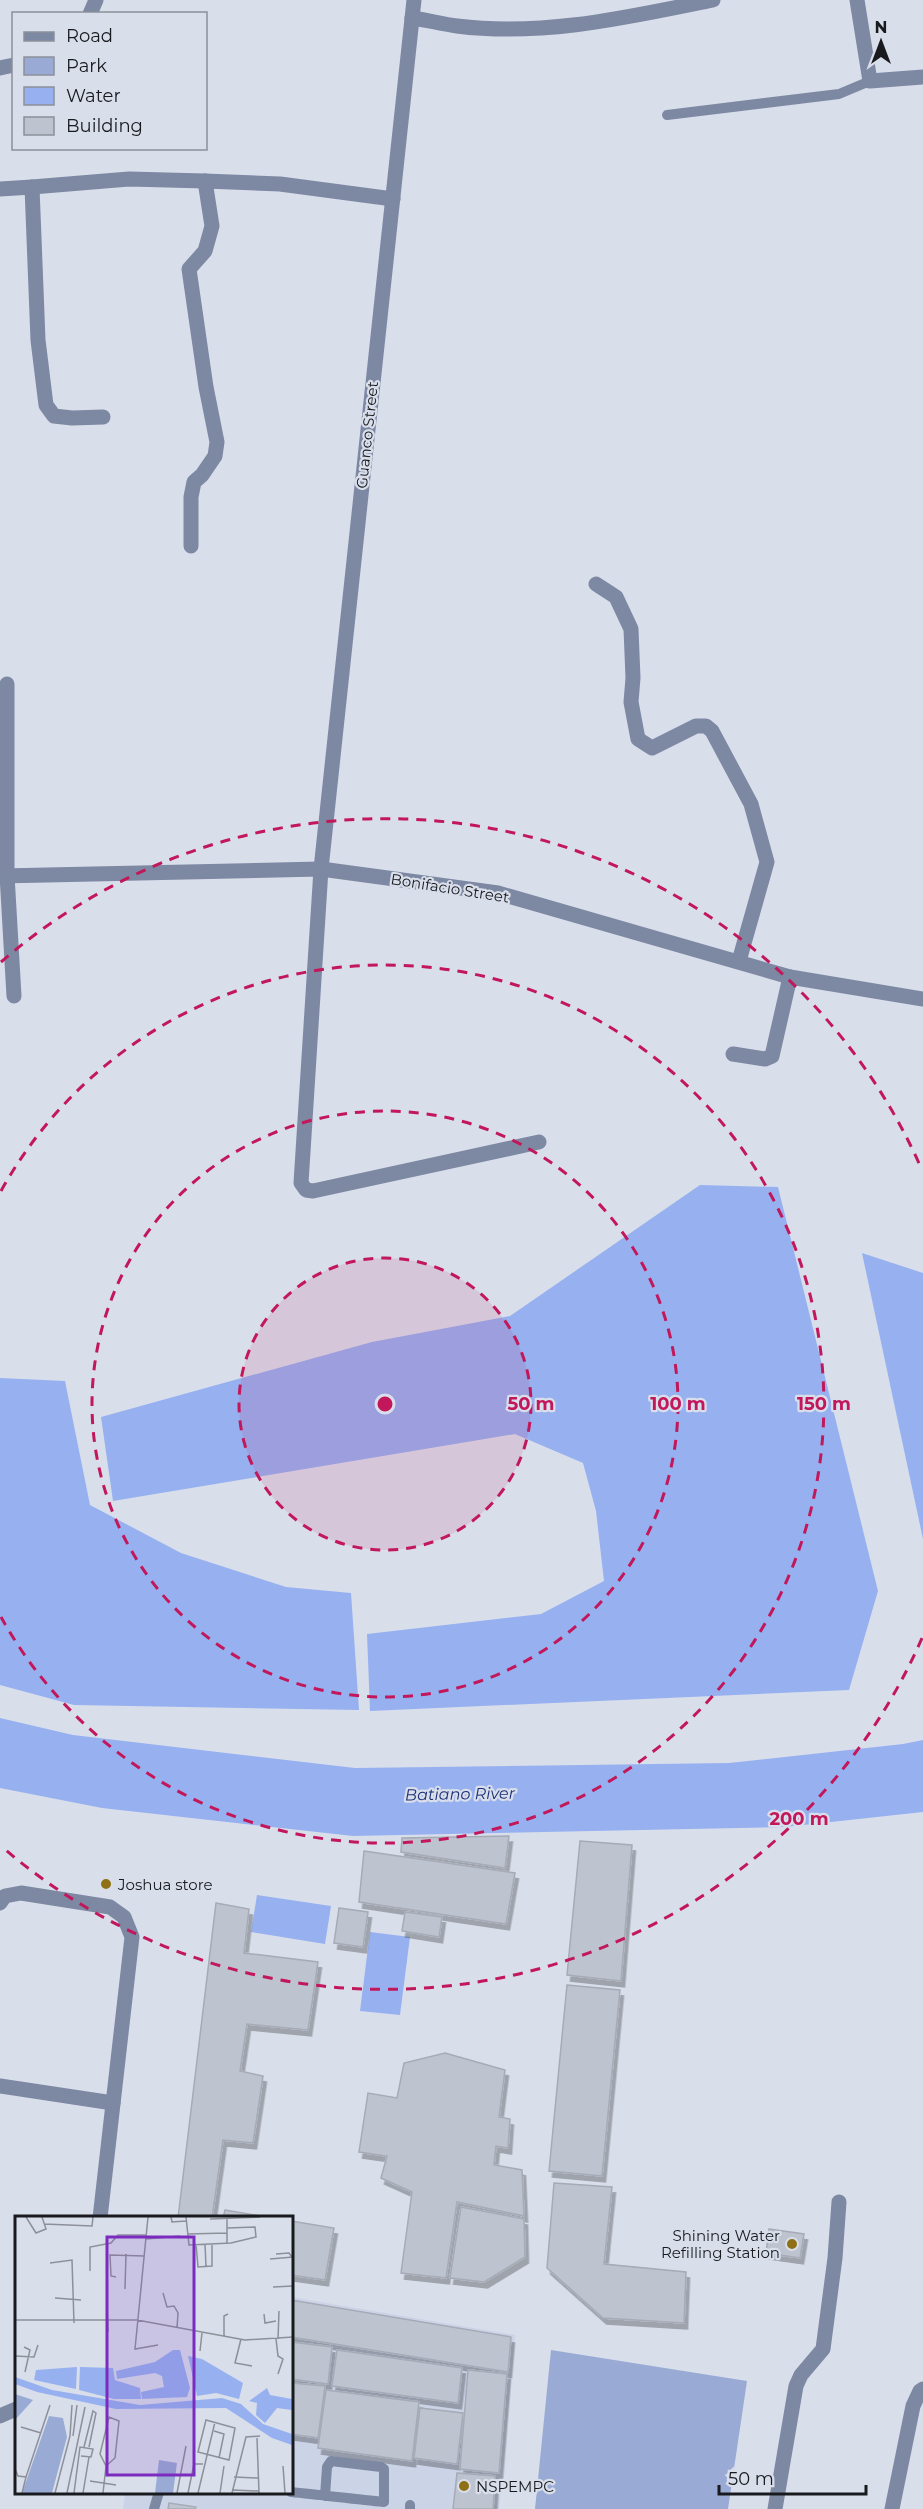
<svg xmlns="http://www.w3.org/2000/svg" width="923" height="2509" font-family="Montserrat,sans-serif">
<defs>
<filter id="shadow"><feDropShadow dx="3.5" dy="6" stdDeviation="0" flood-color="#0004"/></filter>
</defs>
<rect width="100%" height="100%" fill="#d9deeb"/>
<!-- built -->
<polygon fill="#cbd3e6" points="291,2297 515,2335 499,2509 123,2509 125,2493 291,2492"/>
<!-- green -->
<polygon fill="#99abd5" points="551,2350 747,2381 728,2509 535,2509"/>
<!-- water -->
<g fill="#97b1f0">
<polygon points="700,1185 778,1187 878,1591 849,1690 370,1711 367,1634 541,1614 604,1581 596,1511 583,1463 515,1434 113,1501 101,1417 372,1342 510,1316"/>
<polygon points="862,1253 923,1273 923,1539"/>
<polygon points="0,1378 65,1381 90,1505 181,1553 286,1587 351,1593 359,1710 74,1705 0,1685"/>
<polygon points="0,1718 73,1735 355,1768 729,1763 903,1744 923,1740 923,1812 785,1827 353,1836 102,1808 0,1788"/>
<polygon points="257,1895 331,1906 325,1944 251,1932"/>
<polygon points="370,1932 410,1937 400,2015 360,2011"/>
</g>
<!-- building -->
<g fill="#bdc3cf" stroke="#a6abb7" stroke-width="1.5" filter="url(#shadow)">
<polygon points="509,1836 505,1868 401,1852 402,1838"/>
<polygon points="580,1841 632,1845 621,1981 567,1975"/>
<polygon points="364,1851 515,1873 506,1924 359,1902"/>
<polygon points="216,1903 249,1909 244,1953 318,1962 308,2030 247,2024 240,2071 263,2076 253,2143 223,2140 212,2218 178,2218"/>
<polygon points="339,1908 368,1912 363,1947 334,1943"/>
<polygon points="405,1912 442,1917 439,1937 402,1931"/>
<polygon points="567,1985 620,1990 602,2176 549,2171"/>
<polygon points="445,2053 505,2070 499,2117 510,2119 508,2148 496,2146 494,2165 522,2170 524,2216 457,2202 446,2278 401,2273 412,2192 381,2178 387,2156 359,2152 368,2093 397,2098 404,2063"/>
<polygon points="554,2183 612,2187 604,2264 686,2272 684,2323 603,2318 547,2268"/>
<polygon points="461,2207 524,2219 525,2257 484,2282 450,2278"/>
<polygon points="225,2210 272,2218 223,2218"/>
<polygon points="291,2221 334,2228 325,2280 291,2275"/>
<polygon points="769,2229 804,2234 800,2258 766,2253"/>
<polygon points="291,2300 511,2337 508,2372 291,2337"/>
<polygon points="291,2342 332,2347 328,2384 291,2379"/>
<polygon points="337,2350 462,2368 458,2403 332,2386"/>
<polygon points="468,2370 507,2374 499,2473 460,2469"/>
<polygon points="291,2383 325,2386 318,2438 291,2434"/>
<polygon points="326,2390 419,2402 412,2461 318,2448"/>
<polygon points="420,2408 463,2413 457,2464 414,2458"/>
<polygon points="457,2473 495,2476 493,2509 453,2509"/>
<polygon points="169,2503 196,2507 195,2509 168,2509"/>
</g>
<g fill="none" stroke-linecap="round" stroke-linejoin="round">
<!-- service -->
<g stroke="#7d88a3" stroke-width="10">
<polyline points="667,115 839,94 870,81"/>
<path d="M 291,2492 C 322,2495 353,2499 384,2502 L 384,2469 L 381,2467 L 331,2461 L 327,2467 L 325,2496"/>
<polyline points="154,2509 159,2492"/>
<polyline points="410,2509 410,2505"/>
</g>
<!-- minor -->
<g stroke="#7d88a3" stroke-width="15">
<polyline points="414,0 321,869 301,1183 306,1190 313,1191 539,1142"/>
<polyline points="857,0 870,81 923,77"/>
<polyline points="90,14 96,0"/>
<path d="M 412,18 C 427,20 442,24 457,26 C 543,37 629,17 713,0"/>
<polyline points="0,68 14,65"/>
<polyline points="0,189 32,187"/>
<polyline points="103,417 72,418 54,416 46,405 38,340 32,187 129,179 205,181 280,184 393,199"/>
<polyline points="191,546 191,497 194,482 202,475 215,456 217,442 206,387 189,269 205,251 212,226 205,181"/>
<polyline points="596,584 616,597 631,629 633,678 631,702 638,739 652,748 696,726 706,726 712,731 751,804 767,862 739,961"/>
<polyline points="7,684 7,875 14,996"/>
<polyline points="733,1054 765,1059 772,1056 790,977"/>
<polyline points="0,1903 5,1896 21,1893 110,1907 124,1917 132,1937 100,2218"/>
<polyline points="0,2086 113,2103"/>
<polyline points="0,2416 16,2409"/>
<polyline points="775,2509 796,2386 801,2375 823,2349 835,2258 839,2202"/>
<polyline points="892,2509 913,2406 920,2391 923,2389"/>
</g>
<!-- tertiary -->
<polyline stroke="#7d88a3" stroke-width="15" points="0,876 321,869 498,893 790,977 923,999"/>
</g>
<!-- distance rings -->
<circle cx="385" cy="1404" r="146" fill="#c2185b" fill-opacity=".12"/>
<g fill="none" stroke="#c2185b" stroke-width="3" stroke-dasharray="10 8">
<circle cx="385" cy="1404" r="146"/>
<circle cx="385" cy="1404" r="293"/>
<path d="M1 1191A439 439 0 1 1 1 1617"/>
<path d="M922 1638A586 586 0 0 1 1 1846M1 962A586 586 0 0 1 922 1170"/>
</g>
<!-- markers -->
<g fill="#907015" stroke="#d9deeb" stroke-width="2">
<circle cx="106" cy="1884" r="6"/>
<circle cx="792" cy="2244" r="6"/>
<circle cx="464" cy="2486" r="6"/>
</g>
<g text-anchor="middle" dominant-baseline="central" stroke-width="4.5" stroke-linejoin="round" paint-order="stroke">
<!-- street labels -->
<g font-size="15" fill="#181a1e" stroke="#d9deeb">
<text transform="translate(367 435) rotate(-84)">Guanco Street</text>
<text transform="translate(450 888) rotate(9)">Bonifacio Street</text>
</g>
<!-- poi labels -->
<g font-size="15" fill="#181a1e" stroke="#d9deeb" text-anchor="start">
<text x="118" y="1884">Joshua store</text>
<text x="780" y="2235" text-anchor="end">Shining Water<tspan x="780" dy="17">Refilling Station</tspan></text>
<text x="476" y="2486">NSPEMPC</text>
</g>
<!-- water labels -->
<g font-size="16" font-style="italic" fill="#1b3078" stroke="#d9deeb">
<text transform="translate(460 1794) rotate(-1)">Batiano River</text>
</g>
</g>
<!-- overview -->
<g transform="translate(15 2216)">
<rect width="278" height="278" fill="#d9deeb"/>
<path d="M 0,178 L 18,184 L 0,204 ZM 34,200 L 48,202 L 52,221 L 37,277 L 7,277 ZM 144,244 L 162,247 L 158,277 L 140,277 Z" fill="#99abd5"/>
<path d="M 158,134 L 165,134 L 175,172 L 172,181 L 127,183 L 126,176 L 149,171 L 147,160 L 140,157 L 102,163 L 101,155 L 140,146 ZM 173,140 L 187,143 L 228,167 L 224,183 L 201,177 L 182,180 ZM 62,151 L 61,173 L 19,164 L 21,154 ZM 65,151 L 98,152 L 100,164 L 125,172 L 126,183 L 99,183 L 64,174 ZM 0,161 L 37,174 L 125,189 L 207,182 L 226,188 L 248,208 L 277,218 L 277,229 L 257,222 L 211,192 L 101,193 L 22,176 L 0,168 ZM 252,172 L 255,179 L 277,183 L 277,194 L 262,192 L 250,207 L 241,199 L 242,187 L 234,185 Z" fill="#97b1f0"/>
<path fill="none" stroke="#8c9099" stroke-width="1.5" d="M 11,1 L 21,17 L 31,13 L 27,1M 133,1 L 120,133 L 143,129M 156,1 L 157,6 L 171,5M 171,1 L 174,29 L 216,27 L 241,21 L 240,11 L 212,12M 195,3 L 245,1M 29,8 L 77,10 L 78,1M 172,18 L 212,17M 131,23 L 165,20M 212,27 L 212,3M 181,28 L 183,51 L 197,50 L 197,28M 190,28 L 191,51M 261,38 L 274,37 L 277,41M 255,43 L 278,41M 35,47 L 57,44 L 59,107M 75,55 L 75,31 L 96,27 L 103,19 L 131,19M 101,61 L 96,60 L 95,39 L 129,40M 258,71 L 278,70M 110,73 L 111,38M 148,77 L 152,91 L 159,90 L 163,97 L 162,112M 40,82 L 66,84M 92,86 L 93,116M 249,98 L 250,107 L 261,105M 0,104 L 122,104 L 230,124 L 278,121M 209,120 L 209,100 L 213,98M 226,123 L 220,147 L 237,150M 261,123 L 263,140 L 268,143 L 263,158M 263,123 L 264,95M 9,131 L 15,134 L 10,156M 185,135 L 187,117M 0,140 L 19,141 L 23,129M 191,204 L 220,212 L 214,244 L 183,236 ZM 6,211 L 26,217M 199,215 L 209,218 L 204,242M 58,220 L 62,189M 242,222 L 244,277M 69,231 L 78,195 L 81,197 L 74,231M 268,250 L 270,277M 0,253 L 3,260 L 11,261 L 7,277M 11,261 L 35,189M 219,261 L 243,262M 75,265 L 101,269M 217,274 L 244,275M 40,277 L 55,220 L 57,189M 52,277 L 70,191M 59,277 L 65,231 L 78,233 L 76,241 L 66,240M 68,277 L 74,241M 88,277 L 91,250 L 85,238 L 94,201 L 104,205 L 100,242 L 91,250M 162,277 L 171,230M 173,277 L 179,248 L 188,248M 183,277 L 200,206M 205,277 L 209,250M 217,277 L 231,221 L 245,220"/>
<path fill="#7b2cbf" fill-opacity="0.15" stroke="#7b2cbf" stroke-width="3" d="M 92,21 L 179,21 L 179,259 L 92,259 Z"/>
<rect width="278" height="278" fill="none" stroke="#181a1e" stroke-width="3"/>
</g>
<circle cx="385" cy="1404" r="9" fill="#c2185b" stroke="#d9deeb" stroke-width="3"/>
<g font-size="18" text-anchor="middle" font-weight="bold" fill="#c2185b" stroke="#d9deeb" stroke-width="4.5" stroke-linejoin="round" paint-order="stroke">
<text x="531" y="1410">50 m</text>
<text x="678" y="1410">100 m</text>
<text x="824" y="1410">150 m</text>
<text x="799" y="1825">200 m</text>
</g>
<!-- legend -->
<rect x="12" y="12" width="195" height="138" fill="#d9deeb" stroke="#8c9099" stroke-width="1.5"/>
<rect x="24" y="32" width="30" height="9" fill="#7d88a3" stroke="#8c9099" stroke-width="1.5"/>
<text x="66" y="42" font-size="18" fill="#181a1e">Road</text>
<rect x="24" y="57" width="30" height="18" fill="#99abd5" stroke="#8c9099" stroke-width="1.5"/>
<text x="66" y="72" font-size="18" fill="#181a1e">Park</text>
<rect x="24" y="87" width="30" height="18" fill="#97b1f0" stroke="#8c9099" stroke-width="1.5"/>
<text x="66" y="102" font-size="18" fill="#181a1e">Water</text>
<rect x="24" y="117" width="30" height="18" fill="#bdc3cf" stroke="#8c9099" stroke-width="1.5"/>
<text x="66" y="132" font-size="18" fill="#181a1e">Building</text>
<!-- north arrow -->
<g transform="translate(881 42)" stroke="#d9deeb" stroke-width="4.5" paint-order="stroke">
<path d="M0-4.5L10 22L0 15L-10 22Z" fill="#181a1e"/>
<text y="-9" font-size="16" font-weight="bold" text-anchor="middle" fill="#181a1e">N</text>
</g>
<!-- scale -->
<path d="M719 2485v9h147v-9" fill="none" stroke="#181a1e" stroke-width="3"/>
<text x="728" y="2485" font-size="18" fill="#181a1e" stroke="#d9deeb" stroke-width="4.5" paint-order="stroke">50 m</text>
</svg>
